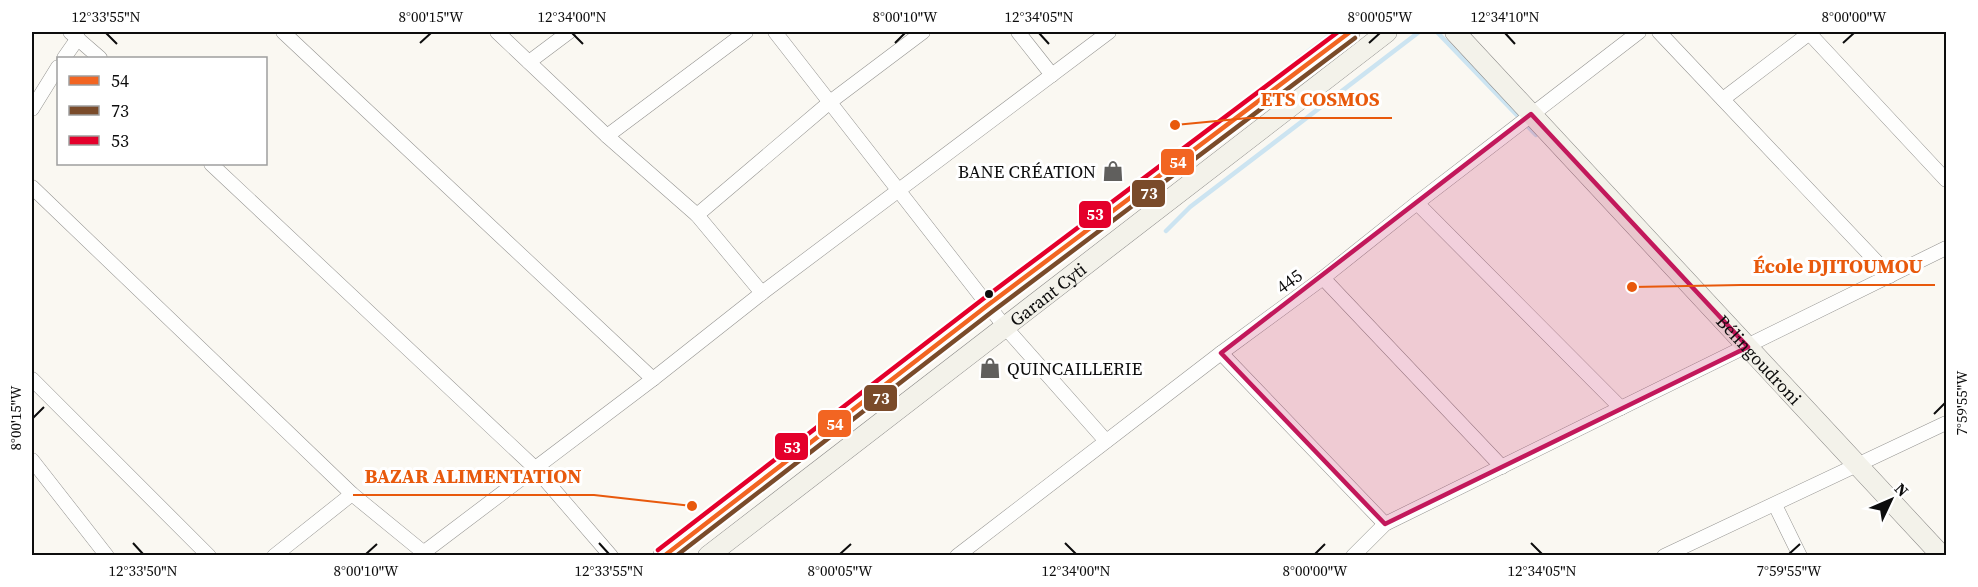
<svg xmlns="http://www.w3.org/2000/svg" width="1978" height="587" font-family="'Source Serif 4',serif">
<rect width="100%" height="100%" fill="#faf8f2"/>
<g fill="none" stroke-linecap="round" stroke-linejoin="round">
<!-- stream -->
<g stroke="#cce4f1" stroke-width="4.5">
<polyline points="1437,32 1536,135"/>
<polyline points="1298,59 1334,32"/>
<polyline points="1166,231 1190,207 1419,32"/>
</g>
<defs>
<g id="street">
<polyline points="70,32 100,58"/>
<polyline points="283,32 653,379"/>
<polyline points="497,32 607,136 697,215 762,293"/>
<polyline points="775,32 1005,327 1106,441"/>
<polyline points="1018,32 1052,75"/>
<polyline points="1659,32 1890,276"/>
<polyline points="1809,33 1946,180"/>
<polyline points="64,58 78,38"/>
<polyline points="529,62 569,32"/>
<polyline points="1723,99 1811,32"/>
<polyline points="32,109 58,67"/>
<polyline points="607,136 746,32"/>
<polyline points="211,164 535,468 611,556"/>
<polyline points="32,187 352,494 423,552"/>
<polyline points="1417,203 1621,408"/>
<polyline points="697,215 830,102 923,32"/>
<polyline points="1323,278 1502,467"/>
<polyline points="1221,353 1385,524"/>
<polyline points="32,379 209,556"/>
<polyline points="32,460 107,556"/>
<polyline points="1775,505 1800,556"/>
<polyline points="274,556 352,494"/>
<polyline points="419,556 653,379 762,293 1109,32"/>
<polyline points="957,556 1221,353 1323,278 1417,203 1639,32"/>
<polyline points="1353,556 1385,524 1946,248"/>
<polyline points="1664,556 1946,423"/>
</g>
<g id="secondary">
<path id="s1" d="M 1455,32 L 1942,556"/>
<polyline points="663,556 988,305 1350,32"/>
<path id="s2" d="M 708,556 L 1387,32"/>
</g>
</defs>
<!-- street casing -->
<use href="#street" stroke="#949390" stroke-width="15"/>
<!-- secondary casing -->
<use href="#secondary" stroke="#8a8987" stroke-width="21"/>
<!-- street -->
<use href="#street" stroke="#fefefd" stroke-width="14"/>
<!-- secondary -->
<use href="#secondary" stroke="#f3f2ea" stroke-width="20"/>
<defs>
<polyline id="bus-1" points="664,556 988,305 1350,32"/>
<polyline id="bus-2" points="676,556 993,311 1355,38"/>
<polyline id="bus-3" points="658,550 983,299 1338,32"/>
</defs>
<!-- bus-1 casing -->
<use href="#bus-1" stroke="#fff" stroke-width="9"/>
<!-- bus-2 casing -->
<use href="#bus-2" stroke="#fff" stroke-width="9"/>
<!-- bus-3 casing -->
<use href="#bus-3" stroke="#fff" stroke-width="9"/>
<!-- bus-1 -->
<use href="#bus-1" stroke="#f26522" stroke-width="4.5"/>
<!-- bus-2 -->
<use href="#bus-2" stroke="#7a4b2a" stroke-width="4.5"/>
<!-- bus-3 -->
<use href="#bus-3" stroke="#e4002b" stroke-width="4.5"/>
</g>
<!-- marked area -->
<path fill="#c2185b" fill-opacity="0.2" stroke="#c2185b" stroke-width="4.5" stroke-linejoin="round" d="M 1531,114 L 1748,347 L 1385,524 L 1221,353 Z"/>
<!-- ticks -->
<path fill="none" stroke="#0d0d0d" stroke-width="2" d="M 106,33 L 117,44M 572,33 L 583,44M 1039,33 L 1049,44M 1505,33 L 1515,44M 420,43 L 431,33M 895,43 L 905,33M 1369,43 L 1380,33M 1843,43 L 1854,33M 1934,414 L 1945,403M 33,418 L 44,407M 133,543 L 143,554M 599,543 L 609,554M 1065,543 L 1076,554M 1531,543 L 1542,554M 366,554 L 377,544M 840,554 L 851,544M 1315,554 L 1325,544M 1789,554 L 1800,544"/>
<!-- icons -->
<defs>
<symbol id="shop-bare" viewBox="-9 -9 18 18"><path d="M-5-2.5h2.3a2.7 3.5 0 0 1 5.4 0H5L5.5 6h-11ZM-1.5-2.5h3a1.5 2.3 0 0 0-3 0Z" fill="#605f5d" stroke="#fff" stroke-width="2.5" paint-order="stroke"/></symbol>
</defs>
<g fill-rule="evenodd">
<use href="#shop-bare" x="1098" y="156" width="30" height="30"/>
<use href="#shop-bare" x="975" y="353" width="30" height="30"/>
</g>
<!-- markers -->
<circle fill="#0d0d0d" stroke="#fff" stroke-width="2" cx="989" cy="294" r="5"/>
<g text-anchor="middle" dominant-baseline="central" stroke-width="6" stroke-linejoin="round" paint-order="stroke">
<!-- poi labels -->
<g font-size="18" fill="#0d0d0d" stroke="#fff" text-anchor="end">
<text x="1096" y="171">BANE CRÉATION</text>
<text x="1007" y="368" text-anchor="start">QUINCAILLERIE</text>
</g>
<!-- street labels -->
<g font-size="18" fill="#0d0d0d" stroke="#fff">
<text transform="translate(1289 281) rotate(-36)">445</text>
<text stroke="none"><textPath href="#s2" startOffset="429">Garant Cyti</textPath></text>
<text stroke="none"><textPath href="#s1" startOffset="447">Bélingoudroni</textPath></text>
</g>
</g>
<!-- callouts -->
<path fill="none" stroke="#e8590c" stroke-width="2" d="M1175 125L1248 118H1392M1632 287L1741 285H1935M692 506L594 495H353"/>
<g fill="#e8590c" stroke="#fff" stroke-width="2">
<circle cx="1175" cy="125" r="6"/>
<circle cx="1632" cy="287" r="6"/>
<circle cx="692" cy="506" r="6"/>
</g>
<g font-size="20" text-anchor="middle" font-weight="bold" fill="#e8590c" stroke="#fff" stroke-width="6" stroke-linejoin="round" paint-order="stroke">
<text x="1320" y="106">ETS COSMOS</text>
<text x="1838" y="273">École DJITOUMOU</text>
<text x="473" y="483">BAZAR ALIMENTATION</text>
</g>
<g stroke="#fff" stroke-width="2">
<rect x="1160" y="148" width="35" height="28" rx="6" fill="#f26522"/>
<rect x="1131" y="179" width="35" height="29" rx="6" fill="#7a4b2a"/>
<rect x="1078" y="200" width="34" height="29" rx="6" fill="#e4002b"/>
<rect x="863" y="384" width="35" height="28" rx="6" fill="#7a4b2a"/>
<rect x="817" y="409" width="35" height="29" rx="6" fill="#f26522"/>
<rect x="774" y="432" width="35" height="29" rx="6" fill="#e4002b"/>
</g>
<g font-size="16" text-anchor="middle" font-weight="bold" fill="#fff">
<text x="1178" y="168">54</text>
<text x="1149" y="199">73</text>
<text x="1095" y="220">53</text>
<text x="881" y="404">73</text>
<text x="835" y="430">54</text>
<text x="792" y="453">53</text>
</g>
<!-- border -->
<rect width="1978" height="587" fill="none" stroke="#ffffff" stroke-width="66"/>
<!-- legend -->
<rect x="57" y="57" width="210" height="108" fill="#ffffff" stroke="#9e9e9e" stroke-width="1.5"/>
<rect x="69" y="76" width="30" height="9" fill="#f26522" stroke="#9e9e9e" stroke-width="1.5"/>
<text x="111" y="87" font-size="18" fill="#0d0d0d">54</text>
<rect x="69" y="106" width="30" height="9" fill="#7a4b2a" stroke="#9e9e9e" stroke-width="1.5"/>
<text x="111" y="117" font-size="18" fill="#0d0d0d">73</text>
<rect x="69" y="136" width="30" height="9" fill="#e4002b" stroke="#9e9e9e" stroke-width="1.5"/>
<text x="111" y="147" font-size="18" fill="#0d0d0d">53</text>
<!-- north arrow -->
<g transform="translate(1891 500) rotate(46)" stroke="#ffffff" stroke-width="4.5" paint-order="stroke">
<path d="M0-4.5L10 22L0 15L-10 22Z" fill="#0d0d0d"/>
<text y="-9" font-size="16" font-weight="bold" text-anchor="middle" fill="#0d0d0d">N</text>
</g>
<rect x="33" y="33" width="1912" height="521" fill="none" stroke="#0d0d0d" stroke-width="2"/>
<g font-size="15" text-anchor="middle" fill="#0d0d0d">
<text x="106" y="22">12°33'55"N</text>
<text x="431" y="22">8°00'15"W</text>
<text x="572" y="22">12°34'00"N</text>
<text x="905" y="22">8°00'10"W</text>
<text x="1039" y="22">12°34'05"N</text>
<text x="1380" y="22">8°00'05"W</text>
<text x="1505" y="22">12°34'10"N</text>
<text x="1854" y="22">8°00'00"W</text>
<text transform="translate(1962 403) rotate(-90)" y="5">7°59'55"W</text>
<text transform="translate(16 418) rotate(-90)" y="5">8°00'15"W</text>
<text x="143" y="576">12°33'50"N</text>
<text x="366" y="576">8°00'10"W</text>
<text x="609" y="576">12°33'55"N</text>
<text x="840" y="576">8°00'05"W</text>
<text x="1076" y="576">12°34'00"N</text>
<text x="1315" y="576">8°00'00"W</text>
<text x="1542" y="576">12°34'05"N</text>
<text x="1789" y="576">7°59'55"W</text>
</g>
</svg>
